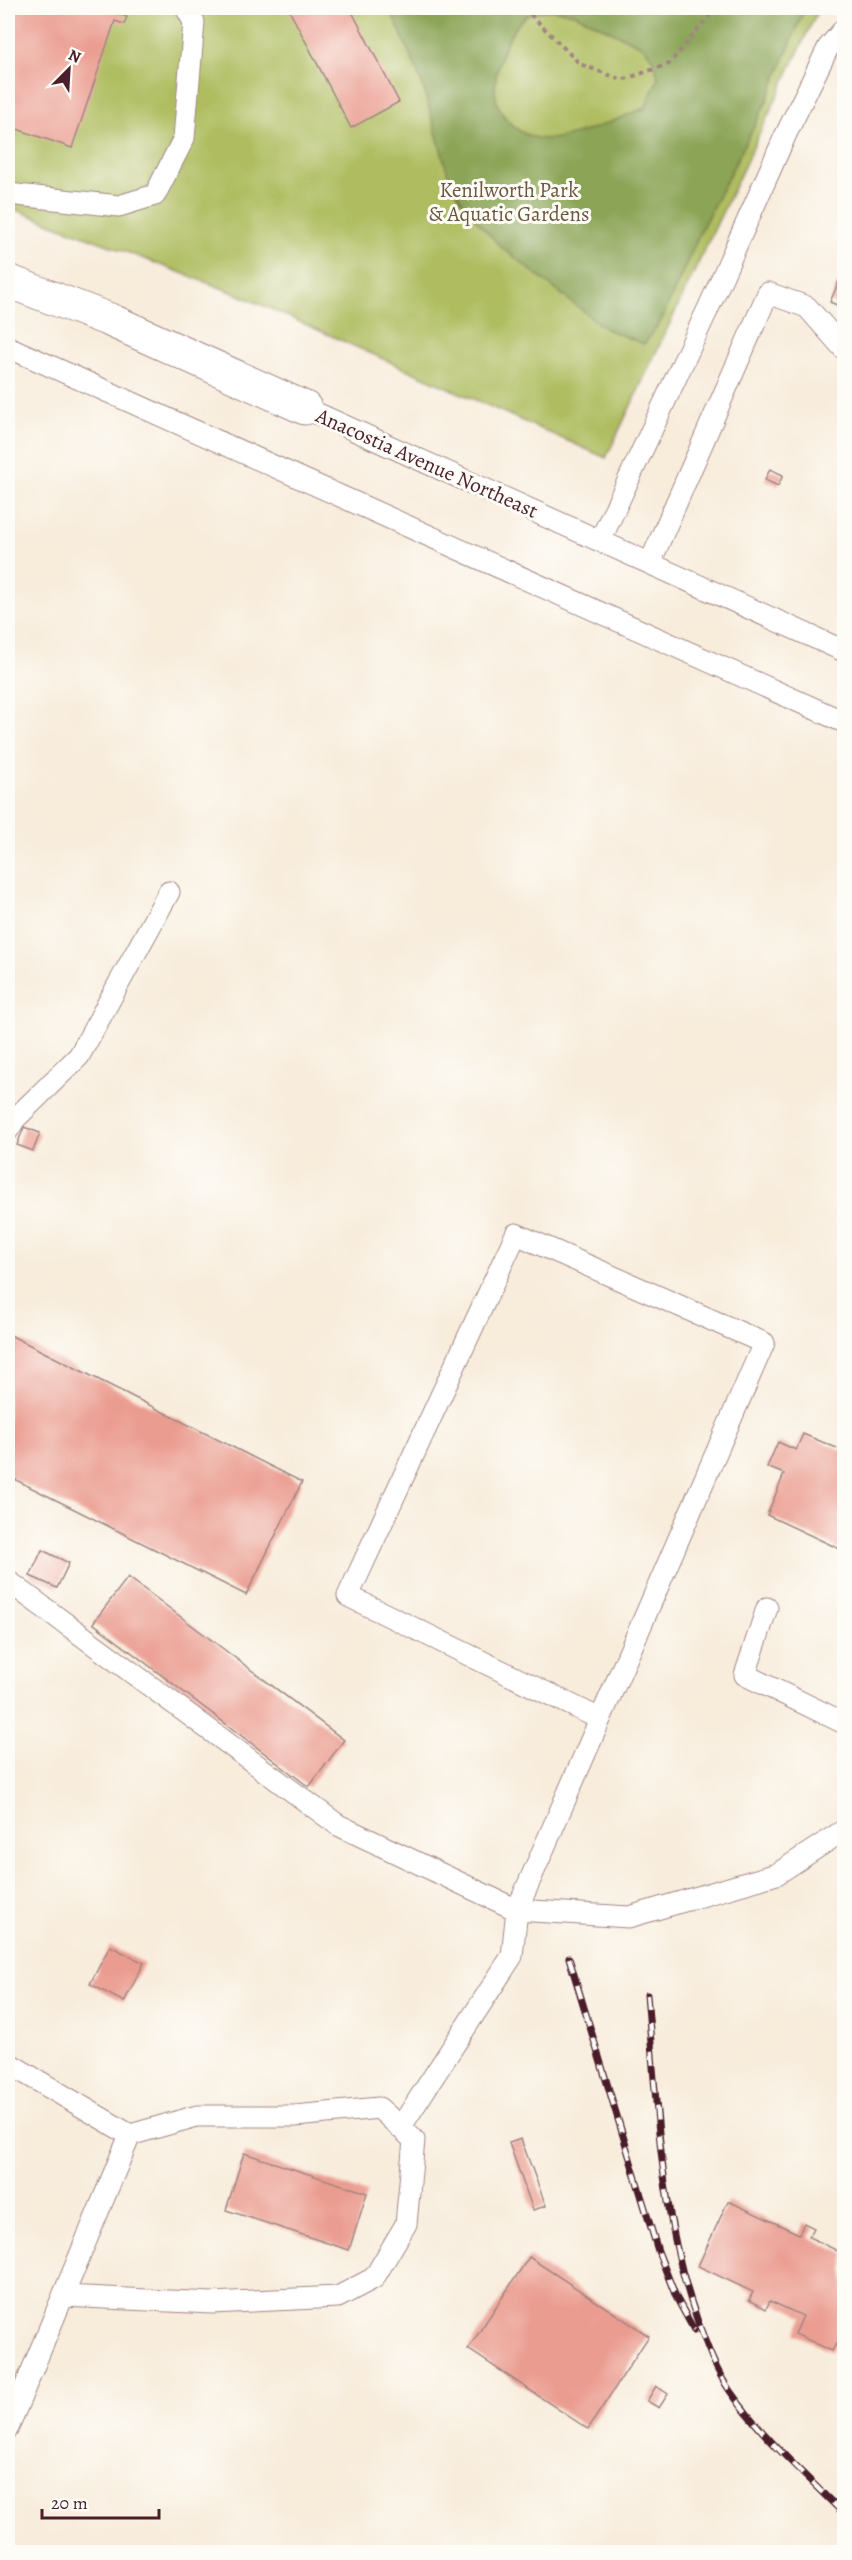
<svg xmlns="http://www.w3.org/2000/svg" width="852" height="2560" viewBox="0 0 852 2560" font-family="Alegreya,serif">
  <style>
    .green { fill: #afbd60; stroke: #7c6e46; stroke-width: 1.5 }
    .forest { fill: #8ba456; stroke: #6a6240; stroke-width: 1.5; fill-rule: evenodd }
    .building { fill: #eb9c90 }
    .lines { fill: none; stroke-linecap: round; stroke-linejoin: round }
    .service-casing { stroke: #a18683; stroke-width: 23 }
    .minor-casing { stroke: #a18683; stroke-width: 35 }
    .path { stroke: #a18683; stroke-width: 4; stroke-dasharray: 4.5 4.5; stroke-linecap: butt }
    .service { stroke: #fff; stroke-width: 21 }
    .minor { stroke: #fff; stroke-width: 33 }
    .rail-casing { stroke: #4a1f2b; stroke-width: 7 }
    .rail { stroke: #fdfcf7; stroke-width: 4.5; stroke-dasharray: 14; stroke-linecap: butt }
    .labels { text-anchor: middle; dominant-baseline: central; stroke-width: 6; stroke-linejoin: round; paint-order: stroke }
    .park-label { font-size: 21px; fill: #6d563e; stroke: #fdfcf7 }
    .street-label { font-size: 21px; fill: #4a1f2b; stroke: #fdfcf7 }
  </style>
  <rect width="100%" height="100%" fill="#fdfcf7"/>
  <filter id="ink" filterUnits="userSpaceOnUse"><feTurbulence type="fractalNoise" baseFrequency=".0167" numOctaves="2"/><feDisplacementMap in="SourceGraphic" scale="12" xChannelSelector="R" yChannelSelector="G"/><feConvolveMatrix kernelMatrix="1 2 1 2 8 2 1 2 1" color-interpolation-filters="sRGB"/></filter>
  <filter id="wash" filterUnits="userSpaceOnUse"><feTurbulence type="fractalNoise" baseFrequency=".008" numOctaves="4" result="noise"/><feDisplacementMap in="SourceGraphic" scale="24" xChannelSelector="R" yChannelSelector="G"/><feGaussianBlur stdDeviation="1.35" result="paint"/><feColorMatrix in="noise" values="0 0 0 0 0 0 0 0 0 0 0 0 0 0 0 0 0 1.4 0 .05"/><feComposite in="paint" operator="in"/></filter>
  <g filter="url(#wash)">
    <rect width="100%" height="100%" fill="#f8ecdb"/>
    <path class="green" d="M 8,8 L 819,8 L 606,458 L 237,294 L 8,207 Z"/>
    <path class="forest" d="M 390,8 L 805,8 L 766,103 L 702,228 L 661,321 L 644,344 L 606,329 L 500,246 L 467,210 L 450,181 L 422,83 ZM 553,10 L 575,14 L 644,47 L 655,62 L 658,79 L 645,108 C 619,118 576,138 549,139 C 527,140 506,125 498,105 C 488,81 506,26 530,14 C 536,11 546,11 553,10 Z"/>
    <g id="blocks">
      <path class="building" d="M 8,8 L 104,8 L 127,17 L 124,24 L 115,21 L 72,148 L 8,126 Z
        M 288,8 L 350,8 L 399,102 L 351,128 Z
        M 844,269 L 844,308 L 830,302 Z
        M 770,469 L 783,475 L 778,486 L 765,480 Z
        M 24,1127 L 40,1133 L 33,1151 L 17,1145 Z
        M 8,1334 L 302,1482 L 246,1595 L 8,1476 Z
        M 803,1434 L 844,1451 L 844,1551 L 767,1515 L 784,1474 L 767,1467 L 778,1442 L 796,1450 Z
        M 42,1550 L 69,1563 L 57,1588 L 30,1576 Z
        M 128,1577 L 344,1740 L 309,1787 L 93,1623 Z
        M 110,1946 L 144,1963 L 124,2002 L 90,1984 Z
        M 521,2139 L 546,2206 L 533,2210 L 509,2143 Z
        M 244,2153 L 367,2193 L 349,2250 L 226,2210 Z
        M 728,2201 L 799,2234 L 804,2223 L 814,2228 L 809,2237 L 844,2254 L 844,2348 L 836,2344 L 832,2351 L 795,2334 L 803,2316 L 770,2301 L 766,2309 L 749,2300 L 753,2292 L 698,2266 Z
        M 529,2257 L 649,2336 L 588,2429 L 468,2349 Z
        M 656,2386 L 668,2394 L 659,2408 L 647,2401 Z"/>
    </g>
  </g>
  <g filter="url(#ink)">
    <use href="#blocks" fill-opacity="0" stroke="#a18683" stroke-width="1.5"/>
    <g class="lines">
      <defs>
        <path id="service" d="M 8,194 L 119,206 L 155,195 L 184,138 L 194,22 L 186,8
          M 8,347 L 844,722
          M 305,408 L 844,651
          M 600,541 L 713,298 L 786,134 L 828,48 L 844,29
          M 650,563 L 768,293 L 807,307 L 844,349
          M 8,1130 L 15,1119 L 79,1056 L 169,892
          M 8,1581 L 338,1825 L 517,1910 L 512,1956 L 400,2128
          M 767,1608 L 745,1675 L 844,1723
          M 600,1719 L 348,1596 L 516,1234 L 764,1343 L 517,1910 L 629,1917 L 777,1874 L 844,1830
          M 8,2063 L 130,2135 L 197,2116 L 295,2116 L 379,2108 L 414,2140 L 406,2224 L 374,2278 L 338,2297 L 212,2303 L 63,2296
          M 8,2428 L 130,2135"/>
        <path id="minor" d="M 8,281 L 110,320 L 305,408"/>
      </defs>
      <use href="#service" class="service-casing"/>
      <use href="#minor" class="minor-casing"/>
      <path class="path" d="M 524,8 L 580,64 L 622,80 L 669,64 L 716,8"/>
      <use href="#service" class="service"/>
      <use href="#minor" class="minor"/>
      <defs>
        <path id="rail" d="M 569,1958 L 658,2251 L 676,2297 L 694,2330
          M 647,1995 C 657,2105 660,2217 698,2322 C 707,2346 715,2369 730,2391 C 762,2437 805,2475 844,2514"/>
      </defs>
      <use href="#rail" class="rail-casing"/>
      <use href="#rail" class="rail"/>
    </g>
  </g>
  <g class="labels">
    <g class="park-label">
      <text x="509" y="190">Kenilworth Park<tspan x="509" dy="24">&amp; Aquatic Gardens</tspan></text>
    </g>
    <g class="street-label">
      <text transform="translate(427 463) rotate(24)">Anacostia Avenue Northeast</text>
    </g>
  </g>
  <rect width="852" height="2560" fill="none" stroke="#fdfcf7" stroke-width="30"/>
  <g transform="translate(69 69) rotate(24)" stroke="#fdfcf7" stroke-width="4.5" paint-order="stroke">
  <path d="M0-4.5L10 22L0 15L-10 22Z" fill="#4a1f2b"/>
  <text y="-9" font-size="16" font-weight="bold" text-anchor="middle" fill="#4a1f2b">N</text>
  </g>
  <path d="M42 2509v9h117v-9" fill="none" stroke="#4a1f2b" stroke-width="3"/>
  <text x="51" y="2509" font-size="18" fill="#4a1f2b" stroke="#fdfcf7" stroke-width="4.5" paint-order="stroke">20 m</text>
</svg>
